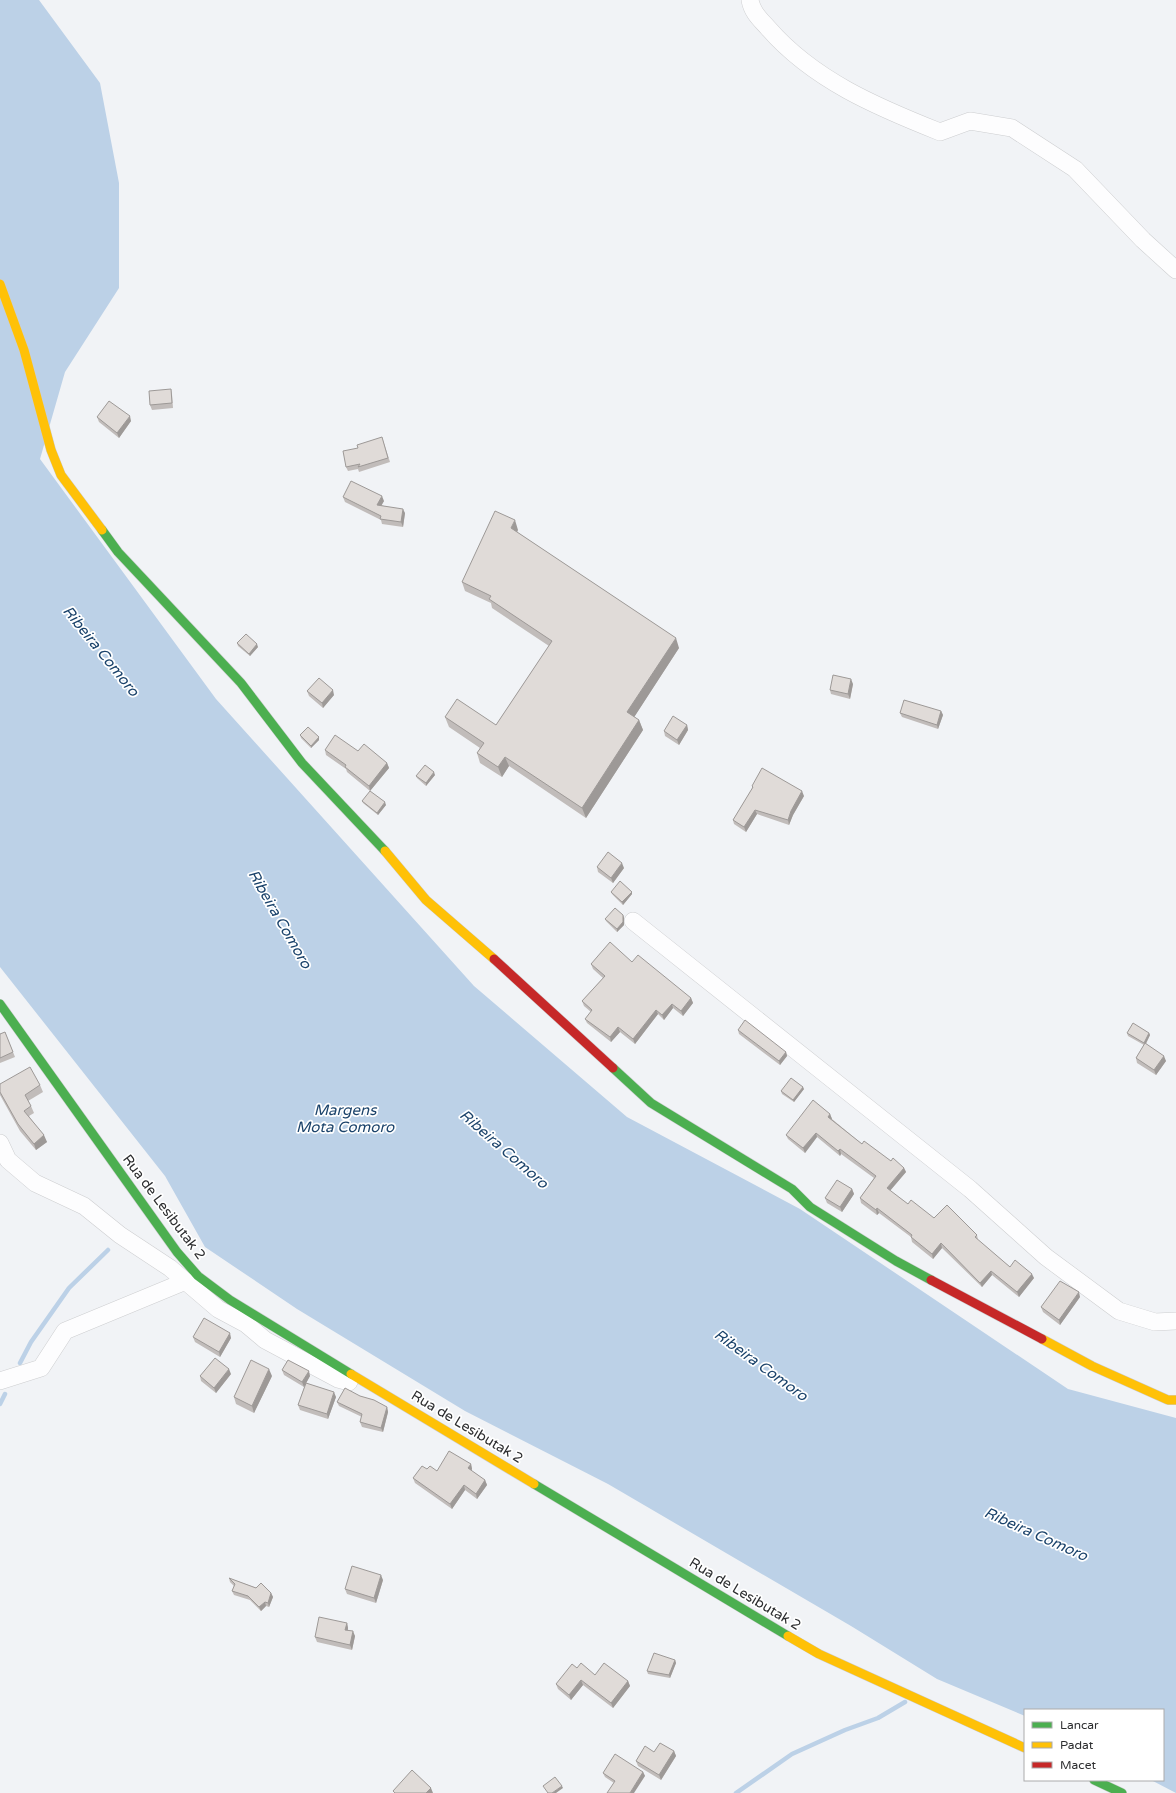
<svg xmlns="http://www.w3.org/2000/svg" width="1176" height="1793" viewBox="0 0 1176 1793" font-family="'Varela Round',sans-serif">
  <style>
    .water { fill: #bcd1e7 }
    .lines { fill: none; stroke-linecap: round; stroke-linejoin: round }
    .stream { stroke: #bcd1e7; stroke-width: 4.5 }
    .street-casing { stroke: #cdced0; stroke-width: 18 }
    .fast-casing { stroke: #cdced0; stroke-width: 10 }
    .slow-casing { stroke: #cdced0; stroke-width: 10 }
    .jam-casing { stroke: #cdced0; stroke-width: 10 }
    .street { stroke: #fdfdfe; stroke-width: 17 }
    .fast { stroke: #4caf50; stroke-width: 9 }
    .slow { stroke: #ffc107; stroke-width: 9 }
    .jam { stroke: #c62828; stroke-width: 9 }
    .wall { fill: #c1bcba }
    .shaded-wall { fill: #9d9997 }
    .building { fill: #e0dbd8; stroke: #9d9997 }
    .labels { text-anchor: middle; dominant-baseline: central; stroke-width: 3.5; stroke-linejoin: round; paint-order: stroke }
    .street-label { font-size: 14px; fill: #2d2e30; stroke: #fff }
    .water-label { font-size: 15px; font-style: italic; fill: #1b436b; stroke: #fff }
  </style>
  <rect width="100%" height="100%" fill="#f1f3f6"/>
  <path class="water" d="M 0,0 L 39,0 L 100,83 L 119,183 L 119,288 L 65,372 L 40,459 L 216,699 L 474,986 L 627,1117 L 800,1209 L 1068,1389 L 1176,1418 L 1176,1793 L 1151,1780 L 1163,1780 L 1163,1710 L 1025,1710 L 1025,1716 L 937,1679 L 851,1626 L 608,1484 L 465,1411 L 297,1309 L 205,1247 L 165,1176 L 0,967 Z"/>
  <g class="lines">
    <path class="stream" d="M 20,1363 L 31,1342 L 69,1288 L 108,1250
      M 0,1404 L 5,1394
      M 736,1793 L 792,1754 L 845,1730 L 878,1718 L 905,1702"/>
    <defs>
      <path id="street" d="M 750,0 C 752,12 760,19 768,28 C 813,80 877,107 940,132 L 970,121 L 1012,128 L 1075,169 L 1143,240 L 1176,270
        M 633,921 L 970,1189 L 1046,1257 L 1119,1311 L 1155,1322 L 1176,1321
        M 0,1143 L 8,1160 L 35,1183 L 84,1206 L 120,1235 L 170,1268 L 218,1309 L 246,1324 L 265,1340 L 338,1379 L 349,1382
        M 0,1381 L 41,1368 L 65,1331 L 186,1281"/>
      <path id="fast" d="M 102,530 L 118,552 L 241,683 L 302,763 L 385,851
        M 0,1004 L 177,1252 L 198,1276 L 230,1300 L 351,1374
        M 613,1068 L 651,1103 L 792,1189 L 810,1207 L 896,1261 L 931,1280
        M 534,1484 L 788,1636
        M 1094,1780 L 1122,1793"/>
      <path id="slow" d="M 0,284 L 24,350 L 51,450 L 61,475 L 102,530
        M 385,851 L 426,900 L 494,959
        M 1042,1339 L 1092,1366 L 1168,1400 L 1176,1400
        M 351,1374 L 534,1484
        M 788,1636 L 819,1654 L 1025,1748"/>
      <path id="jam" d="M 494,959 L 613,1068
        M 931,1280 L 1042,1339"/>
    </defs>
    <use href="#street" class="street-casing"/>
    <use href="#fast" class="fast-casing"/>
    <use href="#slow" class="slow-casing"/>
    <use href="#jam" class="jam-casing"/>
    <use href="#street" class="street"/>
    <use href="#fast" class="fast"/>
    <use href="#slow" class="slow"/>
    <use href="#jam" class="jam"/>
  </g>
  <path class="wall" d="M 171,389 L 172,394 L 173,408 L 152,410 L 150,405 Z
    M 97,417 L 131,421 L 119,438 L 99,422 Z
    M 382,437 L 390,462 L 359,472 L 358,469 L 348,471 L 346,467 L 358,448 Z
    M 343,497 L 384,501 L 381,505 L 405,513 L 403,527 L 382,524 L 381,520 L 345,502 Z
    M 518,530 L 517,532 L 679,648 L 634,717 L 639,720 L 643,730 L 586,818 L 509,766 L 502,777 L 480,763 L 477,753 L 480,748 L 449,727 L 445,717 L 496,725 L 549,646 L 492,608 L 491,603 L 465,591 L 462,582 Z
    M 237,643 L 258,647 L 250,656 L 238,646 Z
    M 853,684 L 850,699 L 831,694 L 830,690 Z
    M 307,691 L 334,695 L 323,708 L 309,696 Z
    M 941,711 L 943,715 L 938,729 L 902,717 L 900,713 Z
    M 687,725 L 688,730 L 679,745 L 665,736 L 664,731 Z
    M 300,735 L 319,740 L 311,748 L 301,738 Z
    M 325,750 L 358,751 L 387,763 L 389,768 L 370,791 L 347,772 L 346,769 L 326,755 Z
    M 435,775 L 426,786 L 417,778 L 416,776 Z
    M 752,786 L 804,796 L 793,815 L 789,825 L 757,814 L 746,832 L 734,824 L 733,820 L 752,789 Z
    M 362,801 L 386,805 L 378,815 L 363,803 Z
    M 597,867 L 624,868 L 613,883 L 598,872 Z
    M 611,892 L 632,892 L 632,894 L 623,905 L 612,894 Z
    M 623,915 L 624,918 L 624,925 L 617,932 L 606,921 L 605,919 Z
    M 632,962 L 691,998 L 693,1003 L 683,1016 L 673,1008 L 664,1020 L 658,1014 L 635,1044 L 620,1032 L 611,1042 L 587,1023 L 585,1019 L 591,1012 L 584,1006 L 582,1001 L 603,978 L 593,969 L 591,964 Z
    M 738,1030 L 786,1052 L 787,1056 L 780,1065 L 739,1034 Z
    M 5,1032 L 15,1057 L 0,1063 L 0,1034 Z
    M 1127,1033 L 1149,1033 L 1150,1035 L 1146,1044 L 1166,1061 L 1156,1075 L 1137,1063 L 1136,1058 L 1144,1045 L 1128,1036 Z
    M 0,1084 L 40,1085 L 43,1092 L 28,1101 L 31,1106 L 34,1113 L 29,1116 L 47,1142 L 36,1150 L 20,1131 L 0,1095 Z
    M 804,1089 L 794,1102 L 782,1094 L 781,1091 Z
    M 830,1114 L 832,1119 L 862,1144 L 891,1161 L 904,1168 L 906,1172 L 890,1191 L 908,1204 L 934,1218 L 977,1235 L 978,1240 L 1010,1267 L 1034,1278 L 1019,1297 L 992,1275 L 982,1287 L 942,1248 L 933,1259 L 912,1242 L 911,1237 L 879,1213 L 877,1215 L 861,1203 L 860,1198 L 874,1178 L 841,1154 L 840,1156 L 817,1137 L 805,1153 L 788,1139 L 786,1135 Z
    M 852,1189 L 854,1194 L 842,1212 L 827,1203 L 825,1198 Z
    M 1080,1297 L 1060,1325 L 1043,1312 L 1041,1307 Z
    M 193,1337 L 231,1338 L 220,1357 L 195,1342 Z
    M 282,1370 L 310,1376 L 306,1383 L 336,1397 L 328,1419 L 300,1410 L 298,1405 L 305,1385 L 304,1387 L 284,1375 Z
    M 231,1374 L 216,1393 L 201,1381 L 200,1376 Z
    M 272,1376 L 254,1413 L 236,1404 L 234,1397 Z
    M 360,1396 L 387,1407 L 388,1412 L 383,1432 L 362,1427 L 360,1422 L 362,1417 L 339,1406 L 337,1402 Z
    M 471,1464 L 472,1469 L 471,1471 L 485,1480 L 487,1485 L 477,1499 L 465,1490 L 452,1509 L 415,1483 L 413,1478 L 427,1469 L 437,1471 Z
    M 229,1578 L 271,1593 L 273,1597 L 269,1607 L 266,1606 L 261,1611 L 250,1600 L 234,1595 L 232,1591 L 234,1586 L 230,1582 Z
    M 383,1580 L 376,1603 L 347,1594 L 345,1589 Z
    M 347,1623 L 348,1628 L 348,1630 L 355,1636 L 352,1650 L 317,1642 L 315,1637 Z
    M 675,1660 L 676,1663 L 670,1678 L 648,1674 L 647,1671 Z
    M 577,1668 L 595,1675 L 628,1681 L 630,1686 L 613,1708 L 583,1685 L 571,1700 L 558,1689 L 556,1684 Z
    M 674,1751 L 676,1756 L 661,1780 L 638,1766 L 636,1761 Z
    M 643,1772 L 645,1776 L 614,1783 L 605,1777 L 603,1773 Z"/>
  <path class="shaded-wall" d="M 130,416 L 131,421 L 119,438 L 117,433 Z
    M 382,496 L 384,501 L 379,510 L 377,505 Z
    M 403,509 L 405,513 L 403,527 L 401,522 Z
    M 515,520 L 518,530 L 514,538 L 511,528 Z
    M 676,638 L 679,648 L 631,722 L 627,712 Z
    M 257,644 L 258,647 L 250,656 L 249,654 Z
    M 851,679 L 853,684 L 850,699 L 848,694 Z
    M 333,690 L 334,695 L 323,708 L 322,703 Z
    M 941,711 L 943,715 L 938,729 L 937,725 Z
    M 639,720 L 643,730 L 586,818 L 582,808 Z
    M 687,725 L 688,730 L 679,745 L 677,740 Z
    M 319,737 L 319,740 L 311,748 L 311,746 Z
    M 505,757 L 509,766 L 502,777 L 498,767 Z
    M 387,763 L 389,768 L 370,791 L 369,786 Z
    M 434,772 L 435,775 L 426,786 L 426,783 Z
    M 802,791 L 804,796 L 793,815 L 789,825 L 788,820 L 791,811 Z
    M 385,802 L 386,805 L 378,815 L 377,813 Z
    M 755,810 L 757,814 L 746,832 L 744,827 Z
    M 622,863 L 624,868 L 613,883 L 611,878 Z
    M 632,892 L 632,894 L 623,905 L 622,902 Z
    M 623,915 L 624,918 L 624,925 L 617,932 L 617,929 Z
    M 691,998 L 693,1003 L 683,1016 L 681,1011 Z
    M 672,1004 L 673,1008 L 664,1020 L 662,1015 Z
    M 656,1010 L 658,1014 L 635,1044 L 633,1039 Z
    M 618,1027 L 620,1032 L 611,1042 L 610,1037 Z
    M 1149,1033 L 1150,1035 L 1145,1045 L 1144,1043 Z
    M 786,1052 L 787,1056 L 780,1065 L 779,1061 Z
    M 1164,1056 L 1166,1061 L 1156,1075 L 1154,1070 Z
    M 803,1087 L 804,1089 L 794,1102 L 793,1100 Z
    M 830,1114 L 832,1119 L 830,1121 L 828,1117 Z
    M 816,1133 L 817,1137 L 805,1153 L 803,1148 Z
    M 44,1135 L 47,1142 L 36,1150 L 34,1144 Z
    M 840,1149 L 841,1154 L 840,1156 L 838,1151 Z
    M 904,1168 L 906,1172 L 888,1193 L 887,1188 Z
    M 852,1189 L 854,1194 L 842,1212 L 840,1207 Z
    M 877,1208 L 879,1213 L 877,1215 L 876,1210 Z
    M 941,1243 L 942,1248 L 933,1259 L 932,1254 Z
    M 991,1271 L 992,1275 L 982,1287 L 980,1283 Z
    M 1032,1274 L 1034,1278 L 1019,1297 L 1017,1292 Z
    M 1079,1292 L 1080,1297 L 1060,1325 L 1059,1320 Z
    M 230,1333 L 231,1338 L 220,1357 L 219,1352 Z
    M 229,1369 L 231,1374 L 216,1393 L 214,1388 Z
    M 269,1369 L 272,1376 L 254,1413 L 252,1406 Z
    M 309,1371 L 310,1376 L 304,1387 L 302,1382 Z
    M 334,1392 L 336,1397 L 328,1419 L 327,1414 Z
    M 387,1407 L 388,1412 L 383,1432 L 381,1428 Z
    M 471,1464 L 472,1469 L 470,1473 L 468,1468 Z
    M 485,1480 L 487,1485 L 477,1499 L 476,1494 Z
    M 464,1485 L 465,1490 L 452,1509 L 450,1504 Z
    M 381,1575 L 383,1580 L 376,1603 L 374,1598 Z
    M 271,1593 L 273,1597 L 269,1607 L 268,1603 Z
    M 265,1602 L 266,1606 L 261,1611 L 259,1607 Z
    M 347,1623 L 348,1628 L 347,1635 L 345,1630 Z
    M 353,1631 L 355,1636 L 352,1650 L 350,1645 Z
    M 675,1660 L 676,1663 L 670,1678 L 669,1675 Z
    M 581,1680 L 583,1685 L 571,1700 L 569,1695 Z
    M 628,1681 L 630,1686 L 613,1708 L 611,1703 Z
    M 674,1751 L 676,1756 L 661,1780 L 659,1775 Z
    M 643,1772 L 645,1776 L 634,1793 L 630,1793 Z
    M 562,1786 L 563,1788 L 556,1793 L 552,1793 Z
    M 431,1788 L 433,1793 L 426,1793 Z"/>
  <path class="building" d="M 171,389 L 172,403 L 150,405 L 149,391 Z
    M 109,401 L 130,416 L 117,433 L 97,417 Z
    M 382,437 L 388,458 L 358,467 L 360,464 L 346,467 L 343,451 L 358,448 L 357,445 Z
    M 351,481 L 382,496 L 377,505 L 403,509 L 401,522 L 380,519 L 381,516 L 343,497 Z
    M 495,511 L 515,520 L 511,528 L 676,638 L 627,712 L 639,720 L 582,808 L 505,757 L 498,767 L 477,753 L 484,743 L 445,717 L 457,699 L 496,725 L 552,641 L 489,599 L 491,596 L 462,582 Z
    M 246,634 L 257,644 L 249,654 L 237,643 Z
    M 833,675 L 851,679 L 848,694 L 830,690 Z
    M 319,678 L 333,690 L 322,703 L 307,691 Z
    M 904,700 L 941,711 L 937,725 L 900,713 Z
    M 673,716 L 687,725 L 677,740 L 664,731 Z
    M 308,727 L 319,737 L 311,746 L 300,735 Z
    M 335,735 L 358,751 L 364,744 L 387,763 L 369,786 L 345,767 L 346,765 L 325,750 Z
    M 425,765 L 434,772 L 426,783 L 416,776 Z
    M 762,768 L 802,791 L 791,811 L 788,820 L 755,810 L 744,827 L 733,820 L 753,787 L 752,786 Z
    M 370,791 L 385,802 L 377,813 L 362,801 Z
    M 608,852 L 622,863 L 611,878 L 597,867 Z
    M 620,881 L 632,892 L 622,902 L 611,892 Z
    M 615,908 L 623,915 L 623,922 L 617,929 L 605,919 Z
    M 610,942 L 632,962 L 638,955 L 691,998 L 681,1011 L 672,1004 L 662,1015 L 656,1010 L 633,1039 L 618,1027 L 610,1037 L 585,1019 L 592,1010 L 582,1001 L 605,976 L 591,964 Z
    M 745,1020 L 786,1052 L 779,1061 L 738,1030 Z
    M 1133,1023 L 1149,1033 L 1144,1043 L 1127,1033 Z
    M 5,1032 L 13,1052 L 0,1058 L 0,1034 Z
    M 1145,1043 L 1164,1056 L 1154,1070 L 1136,1058 Z
    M 30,1067 L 40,1085 L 25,1095 L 31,1106 L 24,1111 L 44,1135 L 34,1144 L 18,1124 L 0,1092 L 0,1084 Z
    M 791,1078 L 803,1087 L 793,1100 L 781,1091 Z
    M 813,1100 L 830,1114 L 828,1117 L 862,1144 L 864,1141 L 891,1161 L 893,1158 L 904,1168 L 887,1188 L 908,1204 L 911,1200 L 934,1218 L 947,1205 L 977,1235 L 975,1237 L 1010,1267 L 1015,1260 L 1032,1274 L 1017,1292 L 991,1271 L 980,1283 L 941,1243 L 932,1254 L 911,1237 L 912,1235 L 877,1208 L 876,1210 L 860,1198 L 876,1176 L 840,1149 L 838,1151 L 816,1133 L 803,1148 L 786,1135 Z
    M 837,1180 L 852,1189 L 840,1207 L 825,1198 Z
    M 1060,1281 L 1079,1292 L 1059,1320 L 1041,1307 Z
    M 204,1318 L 230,1333 L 219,1352 L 193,1337 Z
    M 215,1358 L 229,1369 L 214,1388 L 200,1376 Z
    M 251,1360 L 269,1369 L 252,1406 L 234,1397 Z
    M 288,1360 L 309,1371 L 302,1382 L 282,1370 Z
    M 306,1383 L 334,1392 L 327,1414 L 298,1405 Z
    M 345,1388 L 360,1396 L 374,1400 L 387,1407 L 381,1428 L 360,1422 L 362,1414 L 337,1402 Z
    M 449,1451 L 471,1464 L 468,1468 L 485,1480 L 476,1494 L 464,1485 L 450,1504 L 413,1478 L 422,1466 L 427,1469 L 430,1466 L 437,1471 Z
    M 352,1566 L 381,1575 L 374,1598 L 345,1589 Z
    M 229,1578 L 256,1588 L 261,1583 L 271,1593 L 268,1603 L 265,1602 L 259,1607 L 248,1596 L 232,1591 L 235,1584 Z
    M 319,1617 L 347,1623 L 345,1630 L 353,1631 L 350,1645 L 315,1637 Z
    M 654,1653 L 675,1660 L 669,1675 L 647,1671 Z
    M 581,1663 L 595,1675 L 604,1663 L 628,1681 L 611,1703 L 581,1680 L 569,1695 L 556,1684 L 572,1664 L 577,1668 Z
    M 660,1743 L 674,1751 L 659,1775 L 636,1761 L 645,1746 L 654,1752 Z
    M 615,1754 L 643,1772 L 630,1793 L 607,1793 L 615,1781 L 603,1773 Z
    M 412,1770 L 431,1788 L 426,1793 L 395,1793 L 393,1791 Z
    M 555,1777 L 562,1786 L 552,1793 L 548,1793 L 543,1786 Z"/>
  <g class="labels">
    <g class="street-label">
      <text transform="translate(164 1207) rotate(53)">Rua de Lesibutak 2</text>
      <text transform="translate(467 1427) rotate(31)">Rua de Lesibutak 2</text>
      <text transform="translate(745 1594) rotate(31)">Rua de Lesibutak 2</text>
    </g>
    <g class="water-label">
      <text transform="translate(101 651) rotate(51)">Ribeira Comoro</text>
      <text transform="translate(280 919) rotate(60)">Ribeira Comoro</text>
      <text x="345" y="1110">Margens<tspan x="345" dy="17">Mota Comoro</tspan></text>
      <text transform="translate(504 1149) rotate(41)">Ribeira Comoro</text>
      <text transform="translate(761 1365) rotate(36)">Ribeira Comoro</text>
      <text transform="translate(1036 1534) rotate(24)">Ribeira Comoro</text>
    </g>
  </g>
  <rect x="1024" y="1709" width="140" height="72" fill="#ffffff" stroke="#ababac"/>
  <rect x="1032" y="1722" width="20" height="6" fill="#4caf50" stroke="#ababac"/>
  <text x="1060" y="1729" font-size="12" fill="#2d2e30">Lancar</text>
  <rect x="1032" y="1742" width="20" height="6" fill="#ffc107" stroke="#ababac"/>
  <text x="1060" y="1749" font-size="12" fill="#2d2e30">Padat</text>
  <rect x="1032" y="1762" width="20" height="6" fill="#c62828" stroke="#ababac"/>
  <text x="1060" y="1769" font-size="12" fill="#2d2e30">Macet</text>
</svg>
